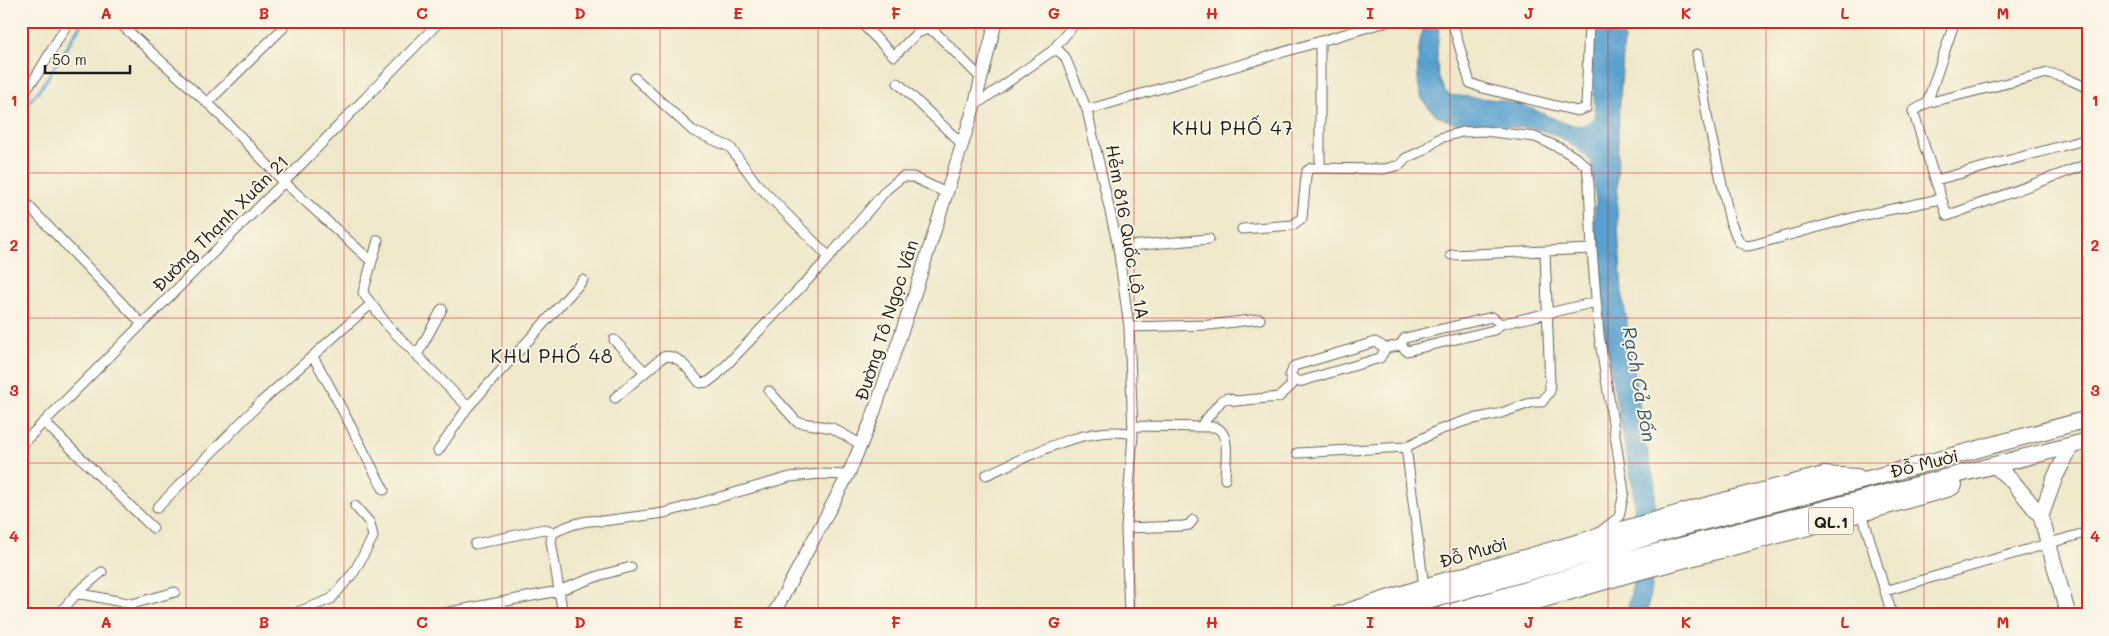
<svg xmlns="http://www.w3.org/2000/svg" width="2109" height="636" viewBox="0 0 2109 636" font-family="Mali,sans-serif">
  <style>
    .water { fill: #58a1cf; stroke: #3a5e76 }
    .lines { fill: none; stroke-linecap: round; stroke-linejoin: round }
    .stream { stroke: #58a1cf; stroke-width: 3 }
    .street-casing { stroke: #666359; stroke-width: 11 }
    .secondary-casing { stroke: #666359; stroke-width: 14 }
    .primary-casing { stroke: #666359; stroke-width: 17 }
    .highway-casing { stroke: #666359; stroke-width: 18 }
    .street { stroke: #fff; stroke-width: 9 }
    .secondary { stroke: #fff; stroke-width: 12 }
    .primary { stroke: #fff; stroke-width: 15 }
    .highway { stroke: #fff; stroke-width: 16 }
    .grid { fill: none; stroke: #d62828; stroke-width: 1; stroke-opacity: 0.55 }
    .labels { text-anchor: middle; dominant-baseline: central; stroke-width: 4; stroke-linejoin: round; paint-order: stroke }
    .shield { fill: #fcf5e5; stroke: #5f5d58; stroke-width: 1 }
    .shield-label { font-size: 16px; font-weight: bold; fill: #1c1c1c }
    .street-label { font-size: 18px; fill: #1c1c1c; stroke: #fcf5e5 }
    .neighbourhood-label { font-size: 19px; letter-spacing: 1px; fill: #1c1c1c; stroke: #fcf5e5 }
    .water-label { font-size: 19px; font-style: italic; fill: #37586d; stroke: #fcf5e5 }
    .neatline { fill: none; stroke: #d62828; stroke-width: 2 }
    .grid-label { font-size: 16px; text-anchor: middle; font-weight: bold; fill: #d62828 }
  </style>
  <rect width="100%" height="100%" fill="#fcf5e5"/>
  <filter id="ink" filterUnits="userSpaceOnUse"><feTurbulence type="fractalNoise" baseFrequency=".02" numOctaves="2"/><feDisplacementMap in="SourceGraphic" scale="10" xChannelSelector="R" yChannelSelector="G"/><feConvolveMatrix kernelMatrix="1 2 1 2 8 2 1 2 1" color-interpolation-filters="sRGB"/></filter>
  <filter id="wash" filterUnits="userSpaceOnUse"><feTurbulence type="fractalNoise" baseFrequency=".0096" numOctaves="4" result="noise"/><feDisplacementMap in="SourceGraphic" scale="20" xChannelSelector="R" yChannelSelector="G"/><feGaussianBlur stdDeviation="1.12" result="paint"/><feColorMatrix in="noise" values="0 0 0 0 0 0 0 0 0 0 0 0 0 0 0 0 0 1.4 0 .05"/><feComposite in="paint" operator="in"/></filter>
  <g filter="url(#wash)">
    <rect width="100%" height="100%" fill="#efe8cb"/>
    <path class="water" d="M 1423,21 L 1440,21 C 1438,44 1431,78 1449,95 L 1500,100 L 1528,107 L 1564,123 L 1579,126 L 1587,124 L 1594,119 L 1596,114 L 1593,89 L 1590,21 L 1625,21 L 1618,134 L 1617,209 L 1622,291 L 1644,436 L 1655,485 L 1655,561 L 1648,608 L 1649,615 L 1626,615 L 1635,575 L 1634,492 L 1612,378 L 1598,293 L 1593,231 L 1596,201 L 1591,161 C 1576,147 1561,135 1540,130 C 1506,122 1444,138 1423,100 C 1413,81 1420,42 1423,21 Z"/>
    <g class="lines">
      <path class="stream" d="M 21,111 L 41,88 L 83,21"/>
    </g>
  </g>
  <g filter="url(#ink)">
    <g class="lines">
      <defs>
        <path id="street" d="M 117,21 L 214,109 L 284,182 L 371,261
          M 679,21 L 681,24
          M 1452,21 L 1470,83 L 1483,88 L 1577,111 L 1586,108 L 1589,21
          M 866,28 L 894,56 L 917,33 L 928,29 L 935,32 L 981,78
          M 1052,51 L 1059,51 L 1065,57 L 1087,110 L 1118,247 L 1129,327 L 1133,434 L 1126,528 L 1129,615
          M 1697,54 L 1708,121 L 1730,221 L 1739,242 L 1746,246 L 1753,245 L 1855,217 L 1940,199
          M 635,78 L 693,131 L 730,147 L 756,183 L 829,257
          M 898,83 L 961,143
          M 2088,88 L 2061,76 L 2048,73 L 1927,103 L 1913,111 L 1947,216 L 2088,164
          M 21,95 L 35,78 L 69,21
          M 207,103 L 283,28
          M 1927,103 L 1955,21
          M 974,106 L 1052,51 L 1077,21
          M 1087,110 L 1389,21
          M 1320,168 L 1320,41
          M 1936,180 L 2088,139
          M 21,198 L 142,324
          M 1242,229 L 1293,225 L 1302,218 L 1306,176 L 1307,171 L 1311,168 L 1384,169 L 1400,165 L 1406,158 L 1422,151 L 1440,138 L 1462,132 L 1484,131 L 1535,137 L 1560,148 L 1578,159 L 1587,167 L 1589,184 L 1592,249 L 1545,251 L 1550,386 L 1550,391 L 1542,402 L 1533,402 L 1498,414 L 1468,420 L 1439,430 L 1406,447 L 1297,453
          M 378,240 L 363,293 L 389,327 L 468,407 L 438,451
          M 1118,247 L 1209,239
          M 1592,249 L 1599,335 L 1624,492 L 1619,517 L 1601,531
          M 1451,255 L 1545,251
          M 1501,324 L 1492,317 L 1405,338 L 1400,345 L 1407,351 L 1494,330 L 1501,324 L 1596,302
          M 1129,327 L 1209,325 L 1260,319
          M 614,340 L 645,372
          M 1386,348 L 1380,358 L 1299,382 L 1290,376 L 1294,366 L 1375,342 L 1386,348 L 1400,345
          M 417,355 L 442,309
          M 313,357 C 339,400 360,446 384,490
          M 769,391 L 797,422 L 832,428 L 862,445
          M 615,398 L 663,357 C 678,352 691,373 700,383 L 708,382 L 716,376 L 823,264 L 887,189 L 902,177 L 913,177 L 946,193
          M 468,407 L 583,280
          M 44,422 L 153,528
          M 1133,426 L 1215,427 C 1232,433 1225,464 1225,479
          M 1200,427 L 1222,400 L 1227,398 L 1236,401 L 1279,397 L 1292,385 L 1290,376
          M 21,445 L 284,182 L 440,21
          M 1406,447 L 1424,587
          M 986,475 C 1027,457 1088,423 1133,434
          M 157,508 L 262,401 L 371,304
          M 1862,513 L 1892,615
          M 1126,528 L 1183,526 L 1189,525 L 1193,520
          M 475,544 L 544,529 L 553,533
          M 1885,591 L 2088,532
          M 77,593 L 132,604 L 175,592
          M 439,614 L 558,591 L 601,575 L 631,567
          M 58,615 L 77,593 L 102,572
          M 290,615 L 331,599 L 354,572 L 373,537 L 370,523 L 355,506
          M 563,615 L 551,541 L 553,533 C 567,526 587,519 603,521 L 664,513 L 790,477 L 820,474 L 848,475"/>
        <path id="secondary" d="M 773,615 L 848,475 L 871,421 L 914,296 L 974,107 L 996,21"/>
        <path id="primary" d="M 1994,465 L 2013,482 L 2041,516 L 2068,615
          M 2041,516 L 2055,477 L 2071,446"/>
        <path id="highway" d="M 1337,615 L 1424,587 L 1701,507 L 1824,475 L 1857,477
          M 1380,615 L 1679,528 L 1872,478 L 2088,419
          M 1442,615 L 1626,560 L 2088,441
          M 1490,615 L 1629,574 L 1862,513 L 1950,488 L 1954,485"/>
      </defs>
      <use href="#street" class="street-casing"/>
      <use href="#secondary" class="secondary-casing"/>
      <use href="#primary" class="primary-casing"/>
      <use href="#highway" class="highway-casing"/>
      <use href="#street" class="street"/>
      <use href="#secondary" class="secondary"/>
      <use href="#primary" class="primary"/>
      <use href="#highway" class="highway"/>
    </g>
  </g>
  <path class="grid" d="M 186,21 L 186,615M 344,21 L 344,615M 502,21 L 502,615M 660,21 L 660,615M 818,21 L 818,615M 976,21 L 976,615M 1134,21 L 1134,615M 1292,21 L 1292,615M 1450,21 L 1450,615M 1608,21 L 1608,615M 1766,21 L 1766,615M 1924,21 L 1924,615M 21,173 L 2088,173M 21,318 L 2088,318M 21,463 L 2088,463"/>
  <g class="labels">
    <rect class="shield" x="1808.5" y="507.5" width="45" height="27" rx="4"/>
    <g class="shield-label">
      <text x="1831" y="521">QL.1</text>
    </g>
    <g class="street-label">
      <text transform="translate(220 223) rotate(-45)">Đường Thạnh Xuân 21</text>
      <text transform="translate(1128 232) rotate(80)">Hẻm 816 Quốc Lộ 1A</text>
      <text transform="translate(886 320) rotate(-72)">Đường Tô Ngọc Vân</text>
      <text transform="translate(1924 463) rotate(-14)">Đỗ Mười</text>
      <text transform="translate(1473 552) rotate(-16)">Đỗ Mười</text>
    </g>
    <g class="neighbourhood-label">
      <text x="1233" y="127">KHU PHỐ 47</text>
      <text x="552" y="355">KHU PHỐ 48</text>
    </g>
    <g class="water-label">
      <text transform="translate(1640 384) rotate(80)">Rạch Cả Bốn</text>
    </g>
  </g>
  <rect width="2109" height="636" fill="none" stroke="#fcf5e5" stroke-width="55"/>
  <path d="M45 65v8h85v-8" fill="none" stroke="#1c1c1c" stroke-width="2.5"/>
  <text x="52" y="65" font-size="15" fill="#1c1c1c" stroke="#fcf5e5" stroke-width="4" paint-order="stroke">50 m</text>
  <rect x="28" y="28" width="2054" height="580" class="neatline"/>
  <g class="grid-label">
    <text x="106" y="19">A</text>
    <text x="264" y="19">B</text>
    <text x="422" y="19">C</text>
    <text x="580" y="19">D</text>
    <text x="738" y="19">E</text>
    <text x="896" y="19">F</text>
    <text x="1054" y="19">G</text>
    <text x="1212" y="19">H</text>
    <text x="1370" y="19">I</text>
    <text x="1529" y="19">J</text>
    <text x="1686" y="19">K</text>
    <text x="1845" y="19">L</text>
    <text x="2003" y="19">M</text>
    <text x="14" y="106">1</text>
    <text x="2095" y="106">1</text>
    <text x="14" y="251">2</text>
    <text x="2095" y="251">2</text>
    <text x="14" y="396">3</text>
    <text x="2095" y="396">3</text>
    <text x="14" y="542">4</text>
    <text x="2095" y="542">4</text>
    <text x="106" y="628">A</text>
    <text x="264" y="628">B</text>
    <text x="422" y="628">C</text>
    <text x="580" y="628">D</text>
    <text x="738" y="628">E</text>
    <text x="896" y="628">F</text>
    <text x="1054" y="628">G</text>
    <text x="1212" y="628">H</text>
    <text x="1370" y="628">I</text>
    <text x="1529" y="628">J</text>
    <text x="1686" y="628">K</text>
    <text x="1845" y="628">L</text>
    <text x="2003" y="628">M</text>
  </g>
</svg>
